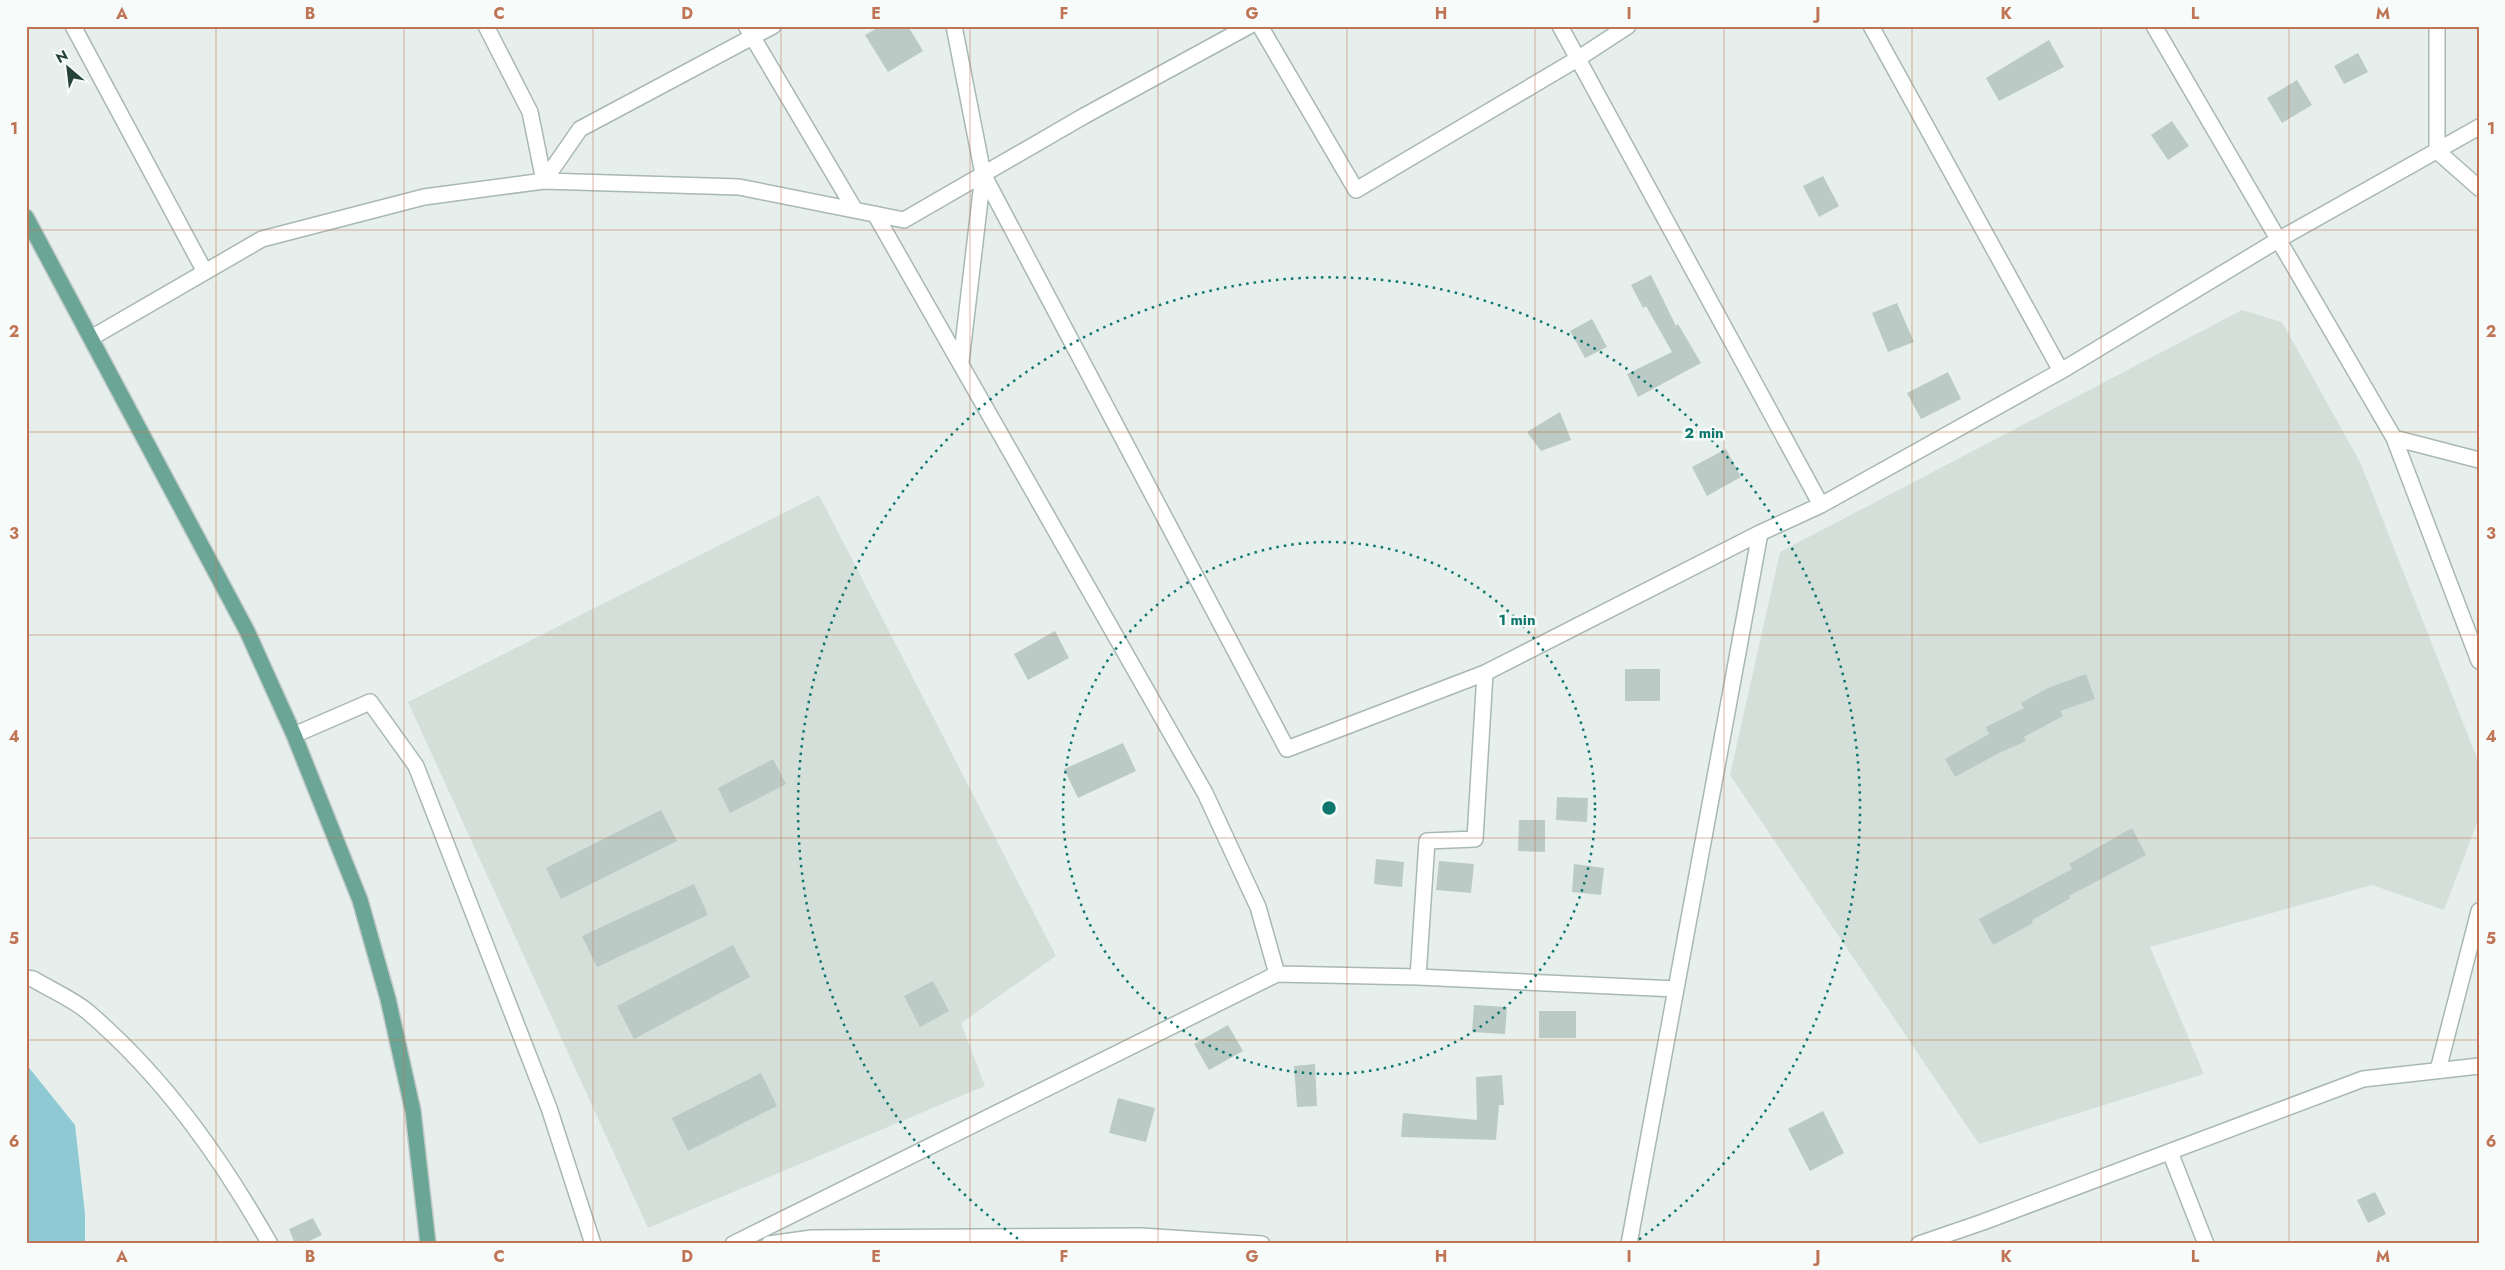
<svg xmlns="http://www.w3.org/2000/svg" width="2505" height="1270" viewBox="0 0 2505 1270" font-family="Jost,sans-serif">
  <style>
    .built { fill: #d4dfda }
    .water { fill: #8ec9d4 }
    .building { fill: #bbcac4 }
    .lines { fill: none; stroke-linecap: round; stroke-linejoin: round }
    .minor-casing { stroke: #a8b8b2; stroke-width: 18 }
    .major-casing { stroke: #c2cac8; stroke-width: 18 }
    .minor { stroke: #fff; stroke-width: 15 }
    .major { stroke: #6aa596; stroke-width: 15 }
    .grid { fill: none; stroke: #c07456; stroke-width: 1; stroke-opacity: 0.55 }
    .ring { fill: none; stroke: #0f766e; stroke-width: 2.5; stroke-dasharray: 2.5 5 }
    .centre { fill: #0f766e; stroke: #f7fbf9; stroke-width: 2.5 }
    .ring-label { font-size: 15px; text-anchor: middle; font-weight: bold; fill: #0f766e; stroke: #f7fbf9; stroke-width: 5; stroke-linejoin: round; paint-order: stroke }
    .neatline { fill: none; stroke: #c07456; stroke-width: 2 }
    .grid-label { font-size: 16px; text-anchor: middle; font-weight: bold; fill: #c07456 }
  </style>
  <rect width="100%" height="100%" fill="#e6efeb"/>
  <path class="built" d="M 2242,310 L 2282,322 L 2360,462 L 2479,763 L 2479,818 L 2444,910 L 2372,885 L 2150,947 L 2204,1074 L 1979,1144 L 1730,775 L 1780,552 Z
    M 819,495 L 1056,956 L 961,1023 L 985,1086 L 648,1228 L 408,702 Z"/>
  <path class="water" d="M 26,1064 L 75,1125 L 85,1214 L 85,1244 L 26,1244 Z"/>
  <path class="building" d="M 881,26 L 908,26 L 923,51 L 888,72 L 865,35 Z
    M 2049,40 L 2064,67 L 1999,101 L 1986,78 Z
    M 2358,53 L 2368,72 L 2344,84 L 2334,66 Z
    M 2297,80 L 2312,105 L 2282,123 L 2267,98 Z
    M 2172,121 L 2189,146 L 2168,160 L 2151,135 Z
    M 1823,176 L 1839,206 L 1819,217 L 1803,186 Z
    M 1651,275 L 1676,326 L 1678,324 L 1701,363 L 1638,397 L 1627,374 L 1672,352 L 1646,306 L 1643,308 L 1631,285 Z
    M 1897,303 L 1914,342 L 1888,352 L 1872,313 Z
    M 1592,319 L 1607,347 L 1585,358 L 1570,331 Z
    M 1948,372 L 1961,399 L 1921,419 L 1907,393 Z
    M 1560,412 L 1571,440 L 1541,451 L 1527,432 Z
    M 1726,449 L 1741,477 L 1707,496 L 1692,467 Z
    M 1055,631 L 1069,658 L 1028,680 L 1014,654 Z
    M 1625,669 L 1660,669 L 1660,701 L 1625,701 Z
    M 2086,674 L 2095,699 L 2060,711 L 2063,716 L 2024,737 L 2026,741 L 1999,753 L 1955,777 L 1945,759 L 1989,734 L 1986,727 L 2024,708 L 2021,703 L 2048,688 Z
    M 1123,743 L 1136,771 L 1078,798 L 1064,769 Z
    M 773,759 L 786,784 L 730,813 L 718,788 Z
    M 1557,797 L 1588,798 L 1587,822 L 1556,820 Z
    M 661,810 L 677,841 L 561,899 L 546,868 Z
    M 1519,820 L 1545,820 L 1545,852 L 1518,851 Z
    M 2132,828 L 2146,855 L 2069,896 L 2071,898 L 2032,920 L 2033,923 L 1993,945 L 1979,919 L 2072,869 L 2069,864 Z
    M 1376,859 L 1404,862 L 1402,887 L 1374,884 Z
    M 1439,861 L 1474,864 L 1471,893 L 1436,890 Z
    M 1574,864 L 1604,868 L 1601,895 L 1572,892 Z
    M 694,884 L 708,915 L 597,967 L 582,936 Z
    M 733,945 L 750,977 L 634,1039 L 617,1006 Z
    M 933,981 L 949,1011 L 920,1027 L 904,996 Z
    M 1474,1005 L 1507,1007 L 1505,1034 L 1472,1032 Z
    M 1539,1011 L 1576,1011 L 1576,1038 L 1539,1038 Z
    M 1228,1025 L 1243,1051 L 1209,1070 L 1194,1044 Z
    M 1315,1064 L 1317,1106 L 1297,1107 L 1294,1066 Z
    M 761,1073 L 777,1106 L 688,1151 L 672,1118 Z
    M 1502,1075 L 1504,1105 L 1499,1105 L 1496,1140 L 1401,1137 L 1403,1113 L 1477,1120 L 1476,1077 Z
    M 1118,1098 L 1155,1108 L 1146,1142 L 1109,1133 Z
    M 1823,1111 L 1844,1153 L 1810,1171 L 1788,1129 Z
    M 2375,1192 L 2386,1214 L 2368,1223 L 2357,1200 Z
    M 313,1218 L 322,1235 L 303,1244 L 295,1244 L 289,1229 Z"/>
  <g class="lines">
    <defs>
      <path id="minor" d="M 73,26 L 205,272
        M 486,26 L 530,112 L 544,181
        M 746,26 L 855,210
        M 954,26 L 983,174 L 961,362
        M 1260,26 L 1356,190 L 1579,58 L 1628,26
        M 1560,26 L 1821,505
        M 1871,26 L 2061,371
        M 2154,26 L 2394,438 L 2479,661
        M 2437,26 L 2437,151 L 2479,188
        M 983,174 L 1287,749 L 1485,673
        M 544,181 L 580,129 L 773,26
        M 875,214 L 1205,793 L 1258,907 L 1277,974
        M 91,338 L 262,239 L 424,197 L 544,181 L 739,187 L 904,220 L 1084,116 L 1249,26
        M 2394,438 L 2479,460
        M 294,735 L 370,702 L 416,766 L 549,1108 L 593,1244
        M 1418,977 L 1427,841 L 1475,839 L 1485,673 L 1760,533 L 1821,505 L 2061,371 L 2278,240 L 2479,127
        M 26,978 L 33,979 C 51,990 73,999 88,1012 C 164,1077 221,1158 270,1244
        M 2438,1070 L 2479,911
        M 2170,1152 L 2206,1244
        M 733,1244 L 1277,974 L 1418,977 L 1676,989
        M 769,1244 L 812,1238 L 1141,1236 L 1262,1244
        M 1629,1244 L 1760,533
        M 1919,1244 L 1983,1222 L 2363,1079 L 2479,1066"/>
      <path id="major" d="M 26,217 L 247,631 L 294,735 L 360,900 L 388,999 L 413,1111 L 428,1244"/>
    </defs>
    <use href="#minor" class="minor-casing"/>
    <use href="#major" class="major-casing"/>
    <use href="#minor" class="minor"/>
    <use href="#major" class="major"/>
  </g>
  <path class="grid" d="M 216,26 L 216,1244M 404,26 L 404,1244M 593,26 L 593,1244M 781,26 L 781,1244M 970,26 L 970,1244M 1158,26 L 1158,1244M 1347,26 L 1347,1244M 1535,26 L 1535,1244M 1724,26 L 1724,1244M 1912,26 L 1912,1244M 2101,26 L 2101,1244M 2289,26 L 2289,1244M 26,230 L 2479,230M 26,432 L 2479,432M 26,635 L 2479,635M 26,838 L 2479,838M 26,1040 L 2479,1040"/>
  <g class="ring">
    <circle cx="1329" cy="808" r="266"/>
    <path d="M1024 1243A531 531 0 1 1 1634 1243"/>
  </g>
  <circle cx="1329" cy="808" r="8" class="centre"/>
  <g class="ring-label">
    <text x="1704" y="438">2 min</text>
    <text x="1517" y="625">1 min</text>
  </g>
  <rect width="2505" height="1270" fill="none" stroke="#f7fbf9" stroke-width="55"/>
  <g transform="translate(68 68) rotate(332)" stroke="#f7fbf9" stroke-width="4" paint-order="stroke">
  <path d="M0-4L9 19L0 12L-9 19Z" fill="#24423a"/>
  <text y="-8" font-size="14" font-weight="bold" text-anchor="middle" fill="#24423a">N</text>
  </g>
  <rect x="28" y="28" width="2450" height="1214" class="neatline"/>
  <g class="grid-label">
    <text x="122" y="19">A</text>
    <text x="310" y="19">B</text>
    <text x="499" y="19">C</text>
    <text x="687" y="19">D</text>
    <text x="876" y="19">E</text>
    <text x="1064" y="19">F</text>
    <text x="1252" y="19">G</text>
    <text x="1441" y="19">H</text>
    <text x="1629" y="19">I</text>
    <text x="1818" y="19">J</text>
    <text x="2006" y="19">K</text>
    <text x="2195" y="19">L</text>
    <text x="2383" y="19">M</text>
    <text x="14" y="134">1</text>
    <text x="2491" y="134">1</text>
    <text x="14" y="337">2</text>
    <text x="2491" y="337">2</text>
    <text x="14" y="539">3</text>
    <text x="2491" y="539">3</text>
    <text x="14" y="742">4</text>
    <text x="2491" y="742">4</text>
    <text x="14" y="944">5</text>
    <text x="2491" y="944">5</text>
    <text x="14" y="1147">6</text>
    <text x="2491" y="1147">6</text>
    <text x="122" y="1262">A</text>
    <text x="310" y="1262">B</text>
    <text x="499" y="1262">C</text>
    <text x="687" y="1262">D</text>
    <text x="876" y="1262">E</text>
    <text x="1064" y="1262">F</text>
    <text x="1252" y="1262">G</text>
    <text x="1441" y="1262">H</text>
    <text x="1629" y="1262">I</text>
    <text x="1818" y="1262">J</text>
    <text x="2006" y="1262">K</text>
    <text x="2195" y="1262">L</text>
    <text x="2383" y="1262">M</text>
  </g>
</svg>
